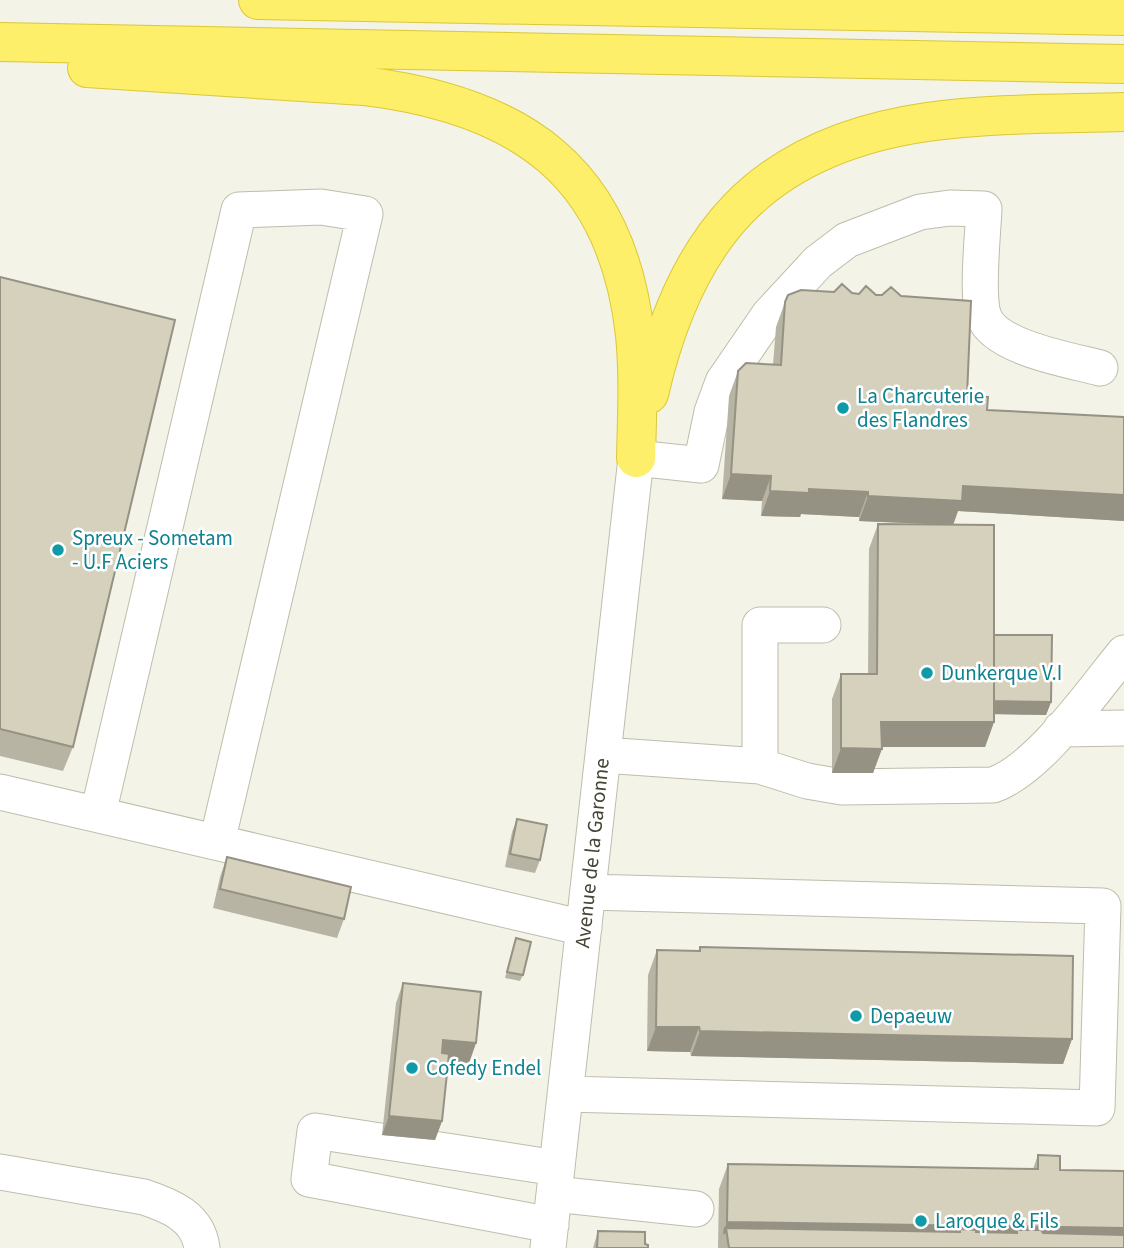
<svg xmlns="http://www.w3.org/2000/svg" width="1124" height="1248" viewBox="0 0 1124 1248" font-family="'Source Sans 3',sans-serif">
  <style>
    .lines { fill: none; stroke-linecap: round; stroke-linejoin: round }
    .minor-casing { stroke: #bfbdaa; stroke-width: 37 }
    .highway-casing { stroke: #dcc738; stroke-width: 40 }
    .minor { stroke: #fff; stroke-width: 35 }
    .highway { stroke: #fdef69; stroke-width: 38 }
    .wall { fill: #b7b4a3 }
    .shaded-wall { fill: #959284 }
    .building { fill: #d5d1bd; stroke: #959284; stroke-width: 2 }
    .culture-dot { fill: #0f9aa8; stroke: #fff; stroke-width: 2.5 }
    .labels { text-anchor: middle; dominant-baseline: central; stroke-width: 5; stroke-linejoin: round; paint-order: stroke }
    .culture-label { font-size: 21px; fill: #0d838f; stroke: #fff; text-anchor: start }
    .street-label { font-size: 21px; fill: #464436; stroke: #fff }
  </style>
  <rect width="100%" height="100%" fill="#f3f3e7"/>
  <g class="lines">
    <defs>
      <path id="minor" d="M 1061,729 L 1124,728
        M 603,755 L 760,766 L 807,781 L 842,787 L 993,785 C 1039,769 1092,692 1124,653
        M 760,766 L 760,625 L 823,625
        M 0,792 L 584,928
        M 98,814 L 239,210 L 321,207 L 365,214 L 217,842
        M 566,1094 L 1097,1108 L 1103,906 L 588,892
        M 0,1172 L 144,1197 C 171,1206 198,1217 202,1248
        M 554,1194 L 696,1209
        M 551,1225 L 309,1179 L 315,1131 L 557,1168
        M 548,1248 L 636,458 L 701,465 L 712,412 L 723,382 L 769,315 L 818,262 L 847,240 L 920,212 L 950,208 L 984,209 C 983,233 976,297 984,317 C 996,348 1070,360 1100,368"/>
      <path id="highway" d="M 258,0 L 1124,16
        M 0,42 L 1124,64
        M 87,68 L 364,86 C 520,105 617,171 635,335 C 639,376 637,417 636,458
        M 649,394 C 685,236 761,146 927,122 C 992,113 1059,114 1124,112"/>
    </defs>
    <use href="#minor" class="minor-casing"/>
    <use href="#highway" class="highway-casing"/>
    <use href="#minor" class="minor"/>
    <use href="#highway" class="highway"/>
  </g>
  <path class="wall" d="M 0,277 L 73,747 L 63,771 L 0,756 Z
    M 852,293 L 967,396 L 987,410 L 1124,417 L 1124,521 L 958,511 L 953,525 L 994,635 L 1051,702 L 1046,715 L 994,714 L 994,722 L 985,747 L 882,747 L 873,773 L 832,773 L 832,699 L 841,674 L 868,674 L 869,549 L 878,524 L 931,524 L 859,521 L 859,517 L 801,514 L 800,517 L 761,516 L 762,501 L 722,499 L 729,396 L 738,371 L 773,365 L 776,327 L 785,302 Z
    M 517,819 L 540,860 L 535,873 L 505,867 L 512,832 Z
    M 227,857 L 344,919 L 337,938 L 213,908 L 220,877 Z
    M 516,938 L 523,975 L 520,981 L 505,978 Z
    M 700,947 L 1072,1039 L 1063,1064 L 691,1056 L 690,1052 L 647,1051 L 648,975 L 657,950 L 699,951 Z
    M 403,983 L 476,1043 L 469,1063 L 448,1061 L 442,1121 L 435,1140 L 382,1135 L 396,1003 Z
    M 1038,1155 L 1060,1170 L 1124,1248 L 718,1248 L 719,1189 L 728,1164 L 1033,1169 Z
    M 598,1231 L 645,1244 L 648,1248 L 593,1248 Z"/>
  <path class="shaded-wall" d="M 731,474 L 771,476 L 762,501 L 722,499 Z
    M 963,486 L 1124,495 L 1124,521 L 958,511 L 953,525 L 859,521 L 868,496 Z
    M 809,489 L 868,492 L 859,517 L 801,514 L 800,517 L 761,516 L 770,491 Z
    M 990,701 L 1051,702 L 1046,715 L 985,714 Z
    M 881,722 L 994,722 L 985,747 L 872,747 Z
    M 841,748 L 882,749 L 873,773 L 832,773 Z
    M 656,1027 L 699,1027 L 690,1052 L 647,1051 Z
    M 700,1031 L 1072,1039 L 1063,1064 L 691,1056 Z
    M 443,1040 L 476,1043 L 469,1063 L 438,1060 Z
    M 389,1116 L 442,1121 L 435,1140 L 382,1135 Z
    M 727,1222 L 1124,1228 L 1124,1248 L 725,1228 L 718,1247 Z"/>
  <path class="building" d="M 0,277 L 175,320 L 73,747 L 0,729 Z
    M 842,284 L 852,293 L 859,294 L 866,286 L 876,295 L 882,295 L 891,287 L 901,296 L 971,301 L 967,396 L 988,397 L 987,410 L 1124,417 L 1124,495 L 963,486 L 962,501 L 868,496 L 868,492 L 809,489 L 809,493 L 770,491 L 771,476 L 731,474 L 738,371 L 746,363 L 781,365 L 785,302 L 788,295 L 801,290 L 834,292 Z
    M 878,524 L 994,525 L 994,722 L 881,722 L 882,749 L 841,748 L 841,674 L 877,674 Z
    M 994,635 L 1052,635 L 1051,702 L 994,701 Z
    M 517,819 L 547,825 L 540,860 L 510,854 Z
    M 227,857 L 351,887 L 344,919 L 220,889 Z
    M 516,938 L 531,942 L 523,975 L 507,972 Z
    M 700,947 L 1073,956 L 1072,1039 L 700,1031 L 699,1027 L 656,1027 L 657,950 L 700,951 Z
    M 403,983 L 481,992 L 476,1043 L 443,1040 L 442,1053 L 449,1054 L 442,1121 L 389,1116 Z
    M 1038,1155 L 1060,1156 L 1060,1170 L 1124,1171 L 1124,1228 L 727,1222 L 728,1164 L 1038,1169 Z
    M 725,1228 L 959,1231 L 959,1232 L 726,1228 L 724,1234 Z
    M 726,1228 L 960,1232 L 960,1229 L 976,1230 L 976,1232 L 1017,1233 L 1017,1230 L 1041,1230 L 1043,1233 L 1124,1235 L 1124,1248 L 729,1248 Z
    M 598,1231 L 645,1232 L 645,1244 L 648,1245 L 648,1248 L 597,1248 Z
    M 976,1231 L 1016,1232 L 1016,1233 Z
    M 1043,1232 L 1124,1234 L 1124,1235 L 1043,1233 Z"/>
  <g class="culture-dot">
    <circle cx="843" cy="408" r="7"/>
    <circle cx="58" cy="550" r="7"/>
    <circle cx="927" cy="673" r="7"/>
    <circle cx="856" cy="1016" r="7"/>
    <circle cx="412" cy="1068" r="7"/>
    <circle cx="921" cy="1221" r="7"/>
  </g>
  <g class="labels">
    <g class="culture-label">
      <text x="857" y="396">La Charcuterie<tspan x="857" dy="24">des Flandres</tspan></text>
      <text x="72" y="538">Spreux - Sometam<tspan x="72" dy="24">- U.F Aciers</tspan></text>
      <text x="941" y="673">Dunkerque V.I</text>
      <text x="870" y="1016">Depaeuw</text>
      <text x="426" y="1068">Cofedy Endel</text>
      <text x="935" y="1221">Laroque &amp; Fils</text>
    </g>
    <g class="street-label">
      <text transform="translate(592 853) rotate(-84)">Avenue de la Garonne</text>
    </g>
  </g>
</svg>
